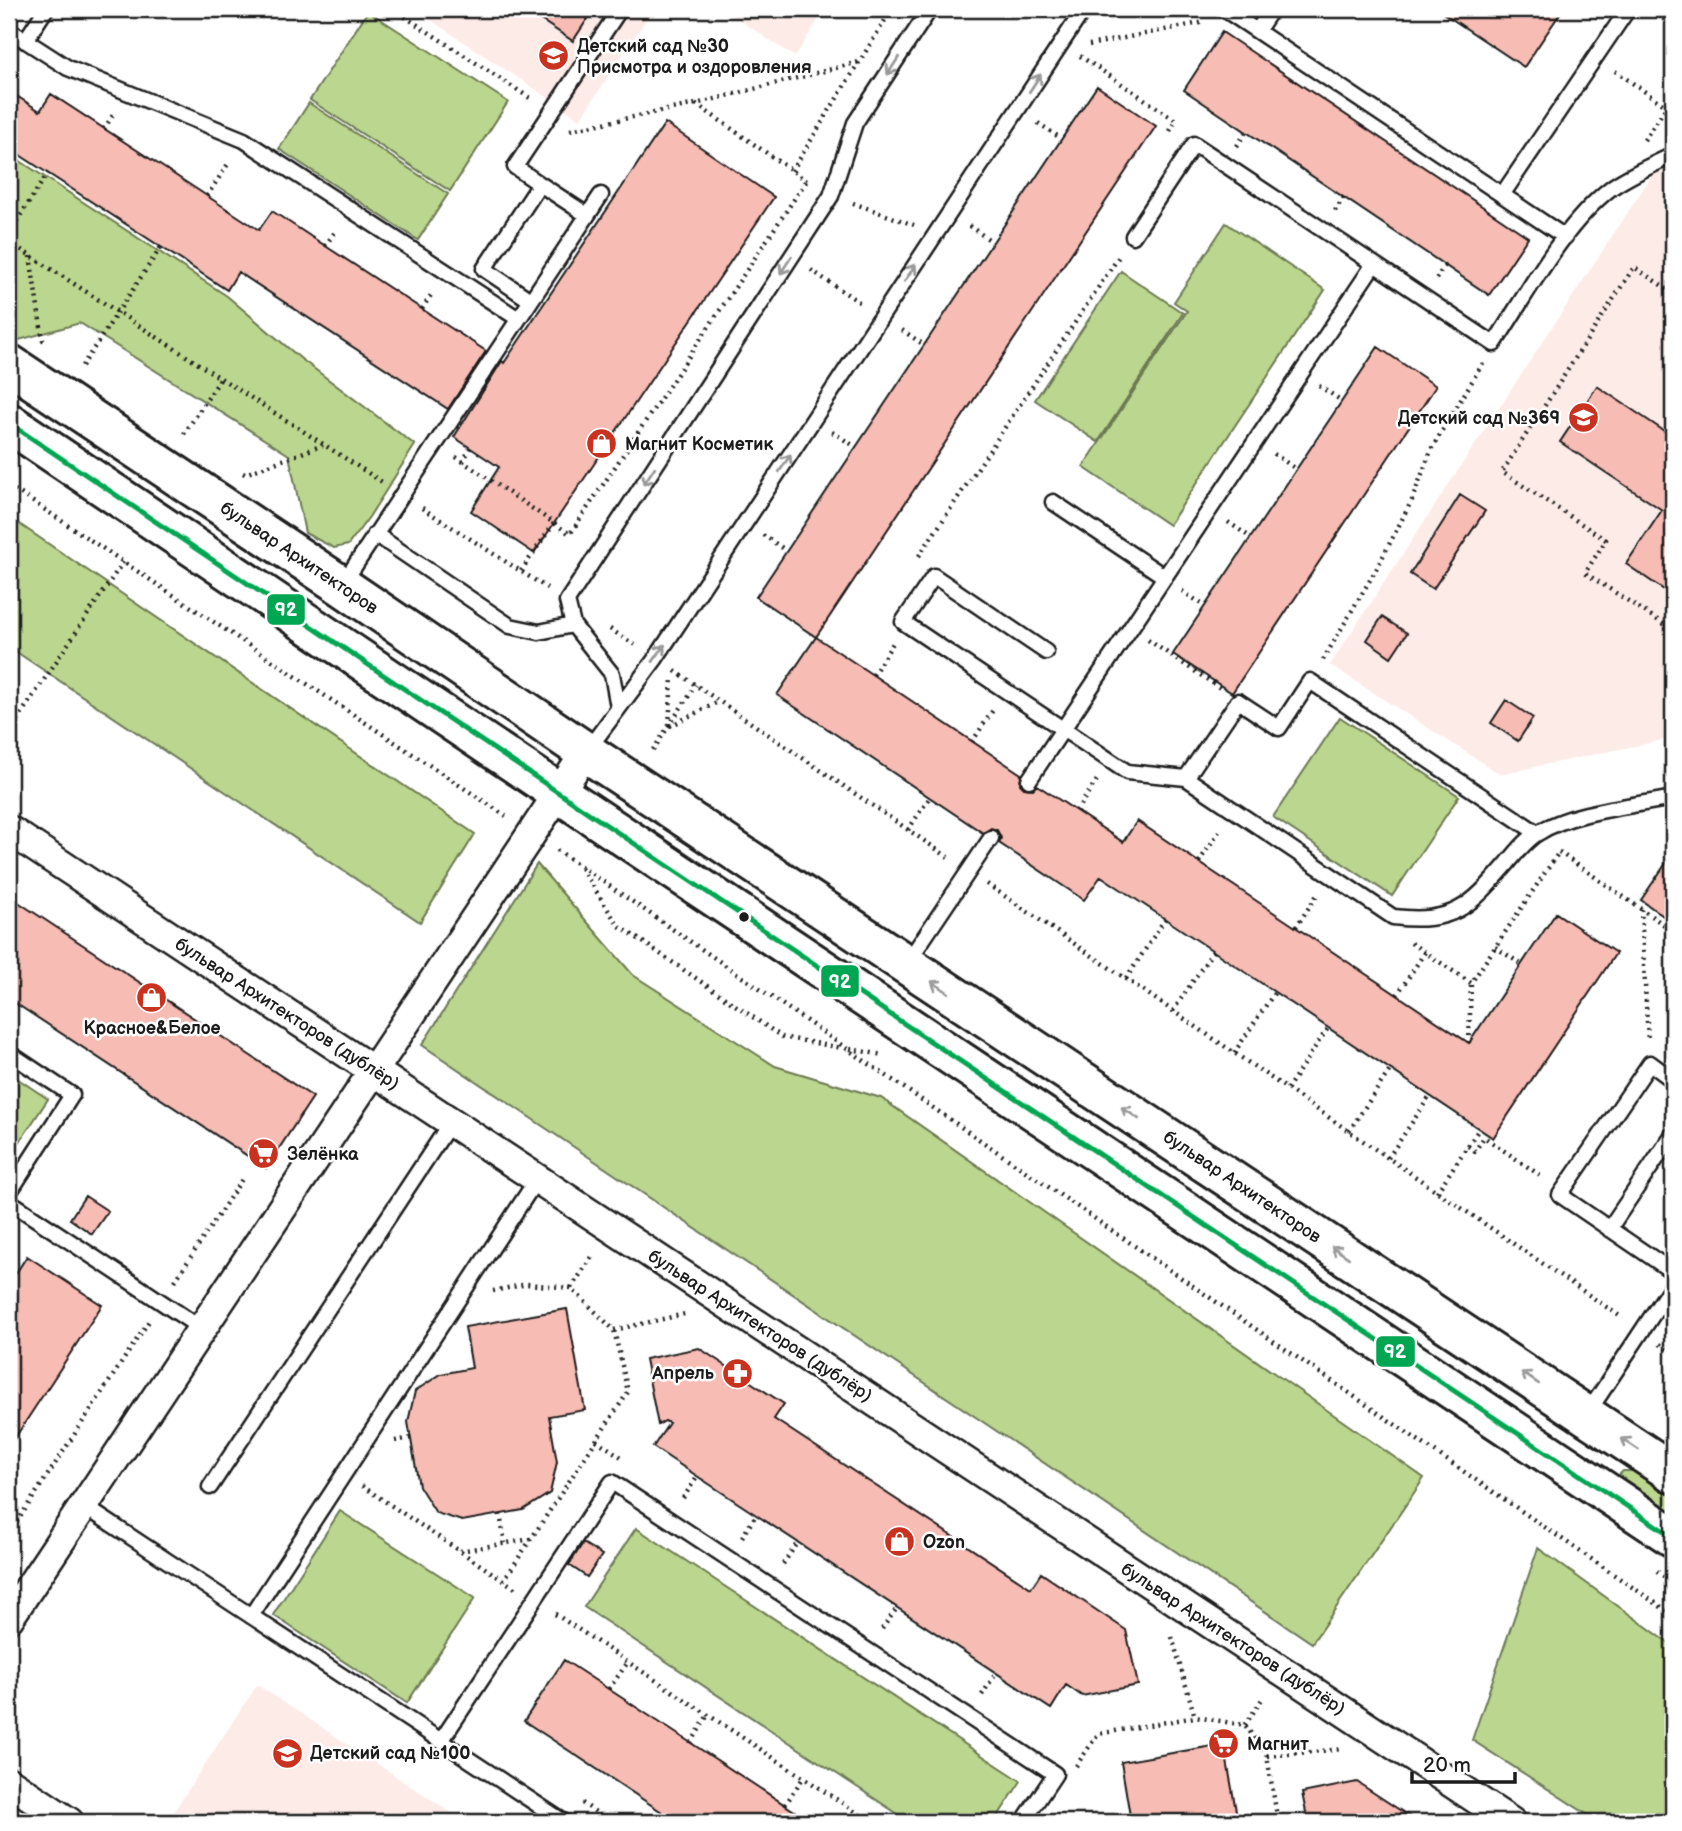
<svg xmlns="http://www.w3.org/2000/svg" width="1682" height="1831" viewBox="0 0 1682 1831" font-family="'Balsamiq Sans',sans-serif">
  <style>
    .built { fill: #fdebe8 }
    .green { fill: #bbd68e; stroke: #6c7955; stroke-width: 2 }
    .building { fill: #f7bcb4; stroke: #1c1c1c; stroke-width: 2 }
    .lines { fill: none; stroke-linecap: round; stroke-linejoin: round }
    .service-casing { stroke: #1c1c1c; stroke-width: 19 }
    .minor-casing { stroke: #1c1c1c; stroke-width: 33 }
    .secondary-casing { stroke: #1c1c1c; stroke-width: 44 }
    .path { stroke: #1c1c1c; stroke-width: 4.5; stroke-dasharray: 2 5; stroke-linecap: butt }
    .service { stroke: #fff; stroke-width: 14 }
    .minor { stroke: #fff; stroke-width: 28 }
    .secondary { stroke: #fff; stroke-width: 38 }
    .bus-1-casing { stroke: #fff; stroke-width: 10 }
    .bus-1 { stroke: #00a651; stroke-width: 5 }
    .oneway { stroke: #999 }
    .bus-dot { fill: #1c1c1c; stroke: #fff; stroke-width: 2.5 }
    .labels { text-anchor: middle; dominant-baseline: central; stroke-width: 5; stroke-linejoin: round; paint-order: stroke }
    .poi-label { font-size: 18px; font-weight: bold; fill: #1c1c1c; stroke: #fff; text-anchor: start }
    .street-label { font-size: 18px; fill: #1c1c1c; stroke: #fff }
    .line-badge { stroke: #fff; stroke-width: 2.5 }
    .badge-label { font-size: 19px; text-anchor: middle; font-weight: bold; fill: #fff }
  </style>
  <rect width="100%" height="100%" fill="#fff"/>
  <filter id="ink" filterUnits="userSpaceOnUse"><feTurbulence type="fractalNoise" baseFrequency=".0143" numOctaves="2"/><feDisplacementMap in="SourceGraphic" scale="14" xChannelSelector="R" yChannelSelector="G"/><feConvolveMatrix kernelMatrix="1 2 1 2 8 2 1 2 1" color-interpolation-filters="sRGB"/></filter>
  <g filter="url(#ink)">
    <path class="built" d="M 414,9 L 653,9 L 580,119 Z
      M 723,9 L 825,9 L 795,57 Z
      M 1673,168 L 1673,738 L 1500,774 L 1330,665 L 1655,171 Z
      M 257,1685 L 344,1742 L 465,1822 L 167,1822 Z"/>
    <path class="green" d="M 368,11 L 508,102 L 450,191 L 310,100 Z
      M 309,103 L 448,194 L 418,240 L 279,149 Z
      M 14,157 L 227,296 L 300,358 L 415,445 L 369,517 L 348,545 L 334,548 L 305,533 L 289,455 L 80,323 L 19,340 L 9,333 L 9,163 Z
      M 1226,223 L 1325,290 L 1169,525 L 1083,467 L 1187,311 L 1174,302 Z
      M 1121,271 L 1183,313 L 1098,442 L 1035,400 Z
      M 9,517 L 475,834 L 420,922 L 9,647 Z
      M 1340,717 L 1459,796 L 1392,896 L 1273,817 Z
      M 537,864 L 633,975 L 775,1066 L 881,1098 L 1424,1478 L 1312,1643 L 422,1045 Z
      M 9,1073 L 48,1099 L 9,1158 Z
      M 1623,1471 L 1633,1471 L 1673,1497 L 1673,1518 L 1623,1485 L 1619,1475 Z
      M 340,1511 L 475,1598 L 407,1703 L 273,1615 Z
      M 636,1528 L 1021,1781 L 994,1822 L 910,1822 L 584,1607 Z
      M 1538,1548 L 1673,1646 L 1673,1822 L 1599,1822 L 1472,1740 Z"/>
    <path class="building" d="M 524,9 L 594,9 L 573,41 Z
      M 1437,9 L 1563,9 L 1524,67 Z
      M 1222,32 L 1528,237 L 1489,295 L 1184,90 Z
      M 1097,86 L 1156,126 L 816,637 L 756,597 Z
      M 9,91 L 40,111 L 51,94 L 259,230 L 272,211 L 486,351 L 448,409 L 238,272 L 227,290 L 9,148 Z
      M 665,123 L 774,197 L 588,473 L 534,553 L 532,552 L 471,511 L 499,467 L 454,437 L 502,361 L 504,363 Z
      M 1378,347 L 1436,386 L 1232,693 L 1173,654 Z
      M 1597,386 L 1673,437 L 1673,596 L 1626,564 L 1662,510 L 1560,442 Z
      M 1460,495 L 1485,511 L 1433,589 L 1410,574 Z
      M 1382,617 L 1407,633 L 1391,657 L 1367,640 Z
      M 816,637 L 1021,774 L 1020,784 L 1024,788 L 1033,789 L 1037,785 L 1123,842 L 1137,821 L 1469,1043 L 1556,913 L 1616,953 L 1493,1138 L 1101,876 L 1084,900 L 999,843 L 1001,838 L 997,830 L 991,828 L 983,833 L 777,695 Z
      M 1506,700 L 1533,718 L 1518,741 L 1491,723 Z
      M 1673,853 L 1673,923 L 1641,900 Z
      M 9,896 L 313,1097 L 266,1168 L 9,999 Z
      M 85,1196 L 108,1211 L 92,1234 L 70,1219 Z
      M 27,1256 L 102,1305 L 9,1447 L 9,1284 Z
      M 567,1309 L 585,1410 L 549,1416 L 557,1462 L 550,1493 L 523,1510 L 462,1521 L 436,1513 L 419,1486 L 408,1422 L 415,1391 L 441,1374 L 472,1368 L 465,1327 Z
      M 699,1348 L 784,1404 L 774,1419 L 1031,1588 L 1041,1573 L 1126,1630 L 1138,1685 L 1082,1696 L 1066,1685 L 1051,1709 L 653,1447 L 669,1423 L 665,1421 L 658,1425 L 645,1359 Z
      M 583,1543 L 602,1555 L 587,1577 L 569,1565 Z
      M 564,1660 L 691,1743 L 811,1822 L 677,1822 L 524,1721 Z
      M 1224,1744 L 1238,1822 L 1131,1822 L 1121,1762 Z
      M 1357,1782 L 1418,1822 L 1308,1822 L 1302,1793 Z"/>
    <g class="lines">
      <defs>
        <path id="service" d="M 1224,9 L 1565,237
          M 9,30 L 68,68 L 244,140 L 517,318
          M 1257,31 L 1272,9
          M 25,41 L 46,9
          M 540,184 L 515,167 L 620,9
          M 1502,195 L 1628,9
          M 1133,236 L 1194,144 L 1494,344 C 1527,294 1563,225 1611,188 C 1629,175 1653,165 1673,155
          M 530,300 L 484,269 L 540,184 L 587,215
          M 1053,502 L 1165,577
          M 375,534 L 510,626 L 539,632 L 573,625
          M 342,585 L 601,195
          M 1046,652 L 934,576 L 903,622 L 1127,772 L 1186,778 L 1393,917 C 1453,924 1470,907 1507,864 C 1516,853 1526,840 1538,833 C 1572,811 1633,806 1673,798
          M 618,707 L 612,674 L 573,625 L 567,601 L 831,196 L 855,123 L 930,9
          M 586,752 L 656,658 L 1084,9
          M 1186,778 L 1238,701 L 1279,728 L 1310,681 L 1537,833
          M 1029,780 L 1374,264
          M 907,963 L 991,838
          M 9,1053 L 72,1095 L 9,1193
          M 1673,1080 L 1650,1063 L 1560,1195 L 1673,1272
          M 9,1201 L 202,1329
          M 1609,1229 L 1673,1134
          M 1587,1414 L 1673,1284
          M 210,1487 L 451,1122
          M 84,1506 L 564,1822
          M 251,1616 L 537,1179
          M 441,1741 L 612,1482 L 1055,1774 L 1023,1822"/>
        <path id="minor" d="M 9,830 L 1511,1822
          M 9,1618 L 586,752
          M 9,1782 L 69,1822"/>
        <path id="secondary" d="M 9,364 L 342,586 L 586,752 L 1673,1473
          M 9,423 L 605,824 L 1673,1537"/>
      </defs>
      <use href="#service" class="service-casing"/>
      <use href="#minor" class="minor-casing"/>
      <use href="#secondary" class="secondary-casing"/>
      <path class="path" d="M 393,9 L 533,100
        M 1651,11 L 1672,25
        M 1089,45 L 1205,22
        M 1080,56 L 1177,121
        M 1615,71 L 1667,107 L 1673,107
        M 696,104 L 807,181
        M 1038,123 L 1062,139
        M 104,129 L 115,112
        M 570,130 L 696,104 L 859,62
        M 1170,131 L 1176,120
        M 1644,140 L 1673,97
        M 1237,146 L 1246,132
        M 792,171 L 892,9
        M 207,196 L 230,161
        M 853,203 L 914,225
        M 1335,211 L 1344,197
        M 969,226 L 993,242
        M 9,233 L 48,173
        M 9,242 L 382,482
        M 325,246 L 337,229
        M 30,256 L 43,340 L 46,342
        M 811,270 L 862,304
        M 1436,279 L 1445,265
        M 1673,293 L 1634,267 L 1502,472 L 1606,540 L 1585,573 L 1673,630
        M 422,309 L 433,292
        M 902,330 L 924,345
        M 82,366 L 161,247
        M 1319,386 L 1342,401
        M 832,432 L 856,447
        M 184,434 L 221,378
        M 1274,454 L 1296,469
        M 456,457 L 570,534 L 807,180
        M 463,462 L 470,448
        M 243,473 L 245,474 L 323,445
        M 9,486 L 506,816
        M 422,508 L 547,588
        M 1228,522 L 1250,537
        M 763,535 L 787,551
        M 919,556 L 1120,255
        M 521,571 L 554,523
        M 1182,591 L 1205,606
        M 610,629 L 635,645
        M 1148,640 L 1220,688
        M 1323,660 L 1377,568 L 1412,500 L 1432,448 L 1483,363
        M 675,671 L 948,857
        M 873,675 L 893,643
        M 669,725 L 672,678
        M 670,726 L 718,702
        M 9,732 L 123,562
        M 972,742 L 993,710
        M 653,750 L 696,685
        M 1076,811 L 1097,780
        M 908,830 L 930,797
        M 557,850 L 1673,1615
        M 1559,852 L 1673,931
        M 1199,862 L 1220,830
        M 581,868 L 618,925 L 782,1037 L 842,1048
        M 987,884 L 1621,1317
        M 1641,909 L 1648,1041
        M 1296,927 L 1317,895
        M 1411,943 L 1471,983 L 1559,852
        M 1495,947 L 1521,964
        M 1126,979 L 1165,919
        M 1397,995 L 1425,952
        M 1173,1011 L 1213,951
        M 1469,1043 L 1471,983
        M 850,1049 L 883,1055
        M 1234,1053 L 1275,992
        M 1287,1089 L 1328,1028
        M 1349,1131 L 1390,1070
        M 1468,1146 L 1475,1151 L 1484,1137 L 1544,1178
        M 1388,1158 L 1430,1096
        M 1437,1192 L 1479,1129
        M 175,1281 L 244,1176
        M 571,1288 L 594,1254
        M 493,1291 L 527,1284 L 571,1288 L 614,1330 L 628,1392 L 504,1580
        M 614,1330 L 685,1314
        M 1660,1344 L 1673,1353
        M 596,1440 L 623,1458
        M 395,1441 L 411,1438
        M 362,1486 L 515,1588
        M 683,1498 L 698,1476
        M 500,1514 L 505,1543
        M 9,1534 L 149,1321
        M 742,1537 L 756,1515
        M 460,1551 L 531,1539
        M 783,1564 L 798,1542
        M 1657,1571 L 1673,1583
        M 555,1614 L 871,1822
        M 882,1629 L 897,1608
        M 1172,1637 L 1195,1717
        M 609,1689 L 628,1662
        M 982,1695 L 996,1673
        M 1245,1725 L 1264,1696
        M 691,1743 L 708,1715
        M 1267,1756 L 1343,1749
        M 1076,1766 L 1098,1734 L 1195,1717 L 1245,1725 L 1267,1756 L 1278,1822
        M 582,1803 L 611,1822
        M 785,1805 L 803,1778"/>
      <use href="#service" class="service"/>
      <use href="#minor" class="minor"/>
      <use href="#secondary" class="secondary"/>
      <defs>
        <path id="bus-1" d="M 9,423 L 605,824 L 1673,1537"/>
      </defs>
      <use href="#bus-1" class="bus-1-casing"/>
      <use href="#bus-1" class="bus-1"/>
    </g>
    <defs><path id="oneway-shaft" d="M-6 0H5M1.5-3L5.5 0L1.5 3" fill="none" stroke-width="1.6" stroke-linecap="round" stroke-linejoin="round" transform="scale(1.75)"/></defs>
    <g class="oneway">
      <use href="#oneway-shaft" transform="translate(893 66) rotate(123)"/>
      <use href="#oneway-shaft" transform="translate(1035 83) rotate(-57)"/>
      <use href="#oneway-shaft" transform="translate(786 265) rotate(123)"/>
      <use href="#oneway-shaft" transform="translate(910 273) rotate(-57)"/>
      <use href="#oneway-shaft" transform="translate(785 463) rotate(-57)"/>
      <use href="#oneway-shaft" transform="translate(649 476) rotate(123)"/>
      <use href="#oneway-shaft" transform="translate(659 653) rotate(-55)"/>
      <use href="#oneway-shaft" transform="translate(940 987) rotate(-146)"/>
      <use href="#oneway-shaft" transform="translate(1130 1113) rotate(-146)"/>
      <use href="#oneway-shaft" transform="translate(1340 1252) rotate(-146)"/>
      <use href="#oneway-shaft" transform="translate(1530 1378) rotate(-146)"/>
      <use href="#oneway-shaft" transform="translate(1630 1444) rotate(-146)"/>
    </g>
  </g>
  <defs>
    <symbol id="school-disc" viewBox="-11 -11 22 22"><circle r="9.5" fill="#c8321e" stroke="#fff"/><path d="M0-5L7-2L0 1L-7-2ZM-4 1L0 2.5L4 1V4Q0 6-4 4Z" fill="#fff"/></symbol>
    <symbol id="shop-disc" viewBox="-11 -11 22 22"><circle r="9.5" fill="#c8321e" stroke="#fff"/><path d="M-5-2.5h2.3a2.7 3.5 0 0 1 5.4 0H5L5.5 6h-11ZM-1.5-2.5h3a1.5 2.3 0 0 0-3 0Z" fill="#fff"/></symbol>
    <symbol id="supermarket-disc" viewBox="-11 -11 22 22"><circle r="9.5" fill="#c8321e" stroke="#fff"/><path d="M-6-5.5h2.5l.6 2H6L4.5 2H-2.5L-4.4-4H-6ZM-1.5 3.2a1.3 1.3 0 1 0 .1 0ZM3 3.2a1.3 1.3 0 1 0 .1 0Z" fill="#fff"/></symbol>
    <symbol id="pharmacy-disc" viewBox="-11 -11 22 22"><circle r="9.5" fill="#c8321e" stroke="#fff"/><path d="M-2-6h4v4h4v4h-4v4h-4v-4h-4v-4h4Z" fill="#fff"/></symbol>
  </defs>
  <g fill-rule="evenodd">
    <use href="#school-disc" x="536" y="38" width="35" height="35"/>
    <use href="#school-disc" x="1566" y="400" width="35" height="35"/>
    <use href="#shop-disc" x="584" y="426" width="35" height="35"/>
    <use href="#shop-disc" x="134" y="980" width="35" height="35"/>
    <use href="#supermarket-disc" x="246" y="1136" width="35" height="35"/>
    <use href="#pharmacy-disc" x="720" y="1356" width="35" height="35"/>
    <use href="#shop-disc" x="882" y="1524" width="35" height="35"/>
    <use href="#supermarket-disc" x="1206" y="1726" width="35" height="35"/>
    <use href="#school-disc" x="270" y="1736" width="35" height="35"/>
  </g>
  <circle class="bus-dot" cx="744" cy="917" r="6"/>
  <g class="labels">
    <g class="poi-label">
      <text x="577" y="46">Детский сад №30<tspan x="577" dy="21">Присмотра и оздоровления</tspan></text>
      <text x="1560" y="418" text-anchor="end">Детский сад №369</text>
      <text x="625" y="444">Магнит Косметик</text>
      <text x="152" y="1028" text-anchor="middle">Красное&amp;Белое</text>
      <text x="287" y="1154">Зелёнка</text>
      <text x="714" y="1373" text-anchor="end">Апрель</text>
      <text x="923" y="1542">Ozon</text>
      <text x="1247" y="1744">Магнит</text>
      <text x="310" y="1753">Детский сад №100</text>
    </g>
    <g class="street-label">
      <text transform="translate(299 558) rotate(34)">бульвар Архитекторов</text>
      <text transform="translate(287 1014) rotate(33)">бульвар Архитекторов (дублёр)</text>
      <text transform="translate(1242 1187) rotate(34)">бульвар Архитекторов</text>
      <text transform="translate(760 1326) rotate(33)">бульвар Архитекторов (дублёр)</text>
      <text transform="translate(1233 1639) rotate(33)">бульвар Архитекторов (дублёр)</text>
    </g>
  </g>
  <g class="line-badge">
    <rect x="266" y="593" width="40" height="33" rx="7" fill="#00a651"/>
    <rect x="820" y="964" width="40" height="34" rx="7" fill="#00a651"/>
    <rect x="1375" y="1335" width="41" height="33" rx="7" fill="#00a651"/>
  </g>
  <g class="badge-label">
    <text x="286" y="616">92</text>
    <text x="840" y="988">92</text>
    <text x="1395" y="1358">92</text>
  </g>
  <rect width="1682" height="1831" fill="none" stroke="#fff" stroke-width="35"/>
  <rect x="18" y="18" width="1647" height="1796" fill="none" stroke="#1c1c1c" stroke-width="2.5" filter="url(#ink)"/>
  <path d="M1412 1772v10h103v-10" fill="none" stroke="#1c1c1c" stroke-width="3.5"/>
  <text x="1423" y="1772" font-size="21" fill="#1c1c1c" stroke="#ffffff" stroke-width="5" paint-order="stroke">20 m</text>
</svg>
